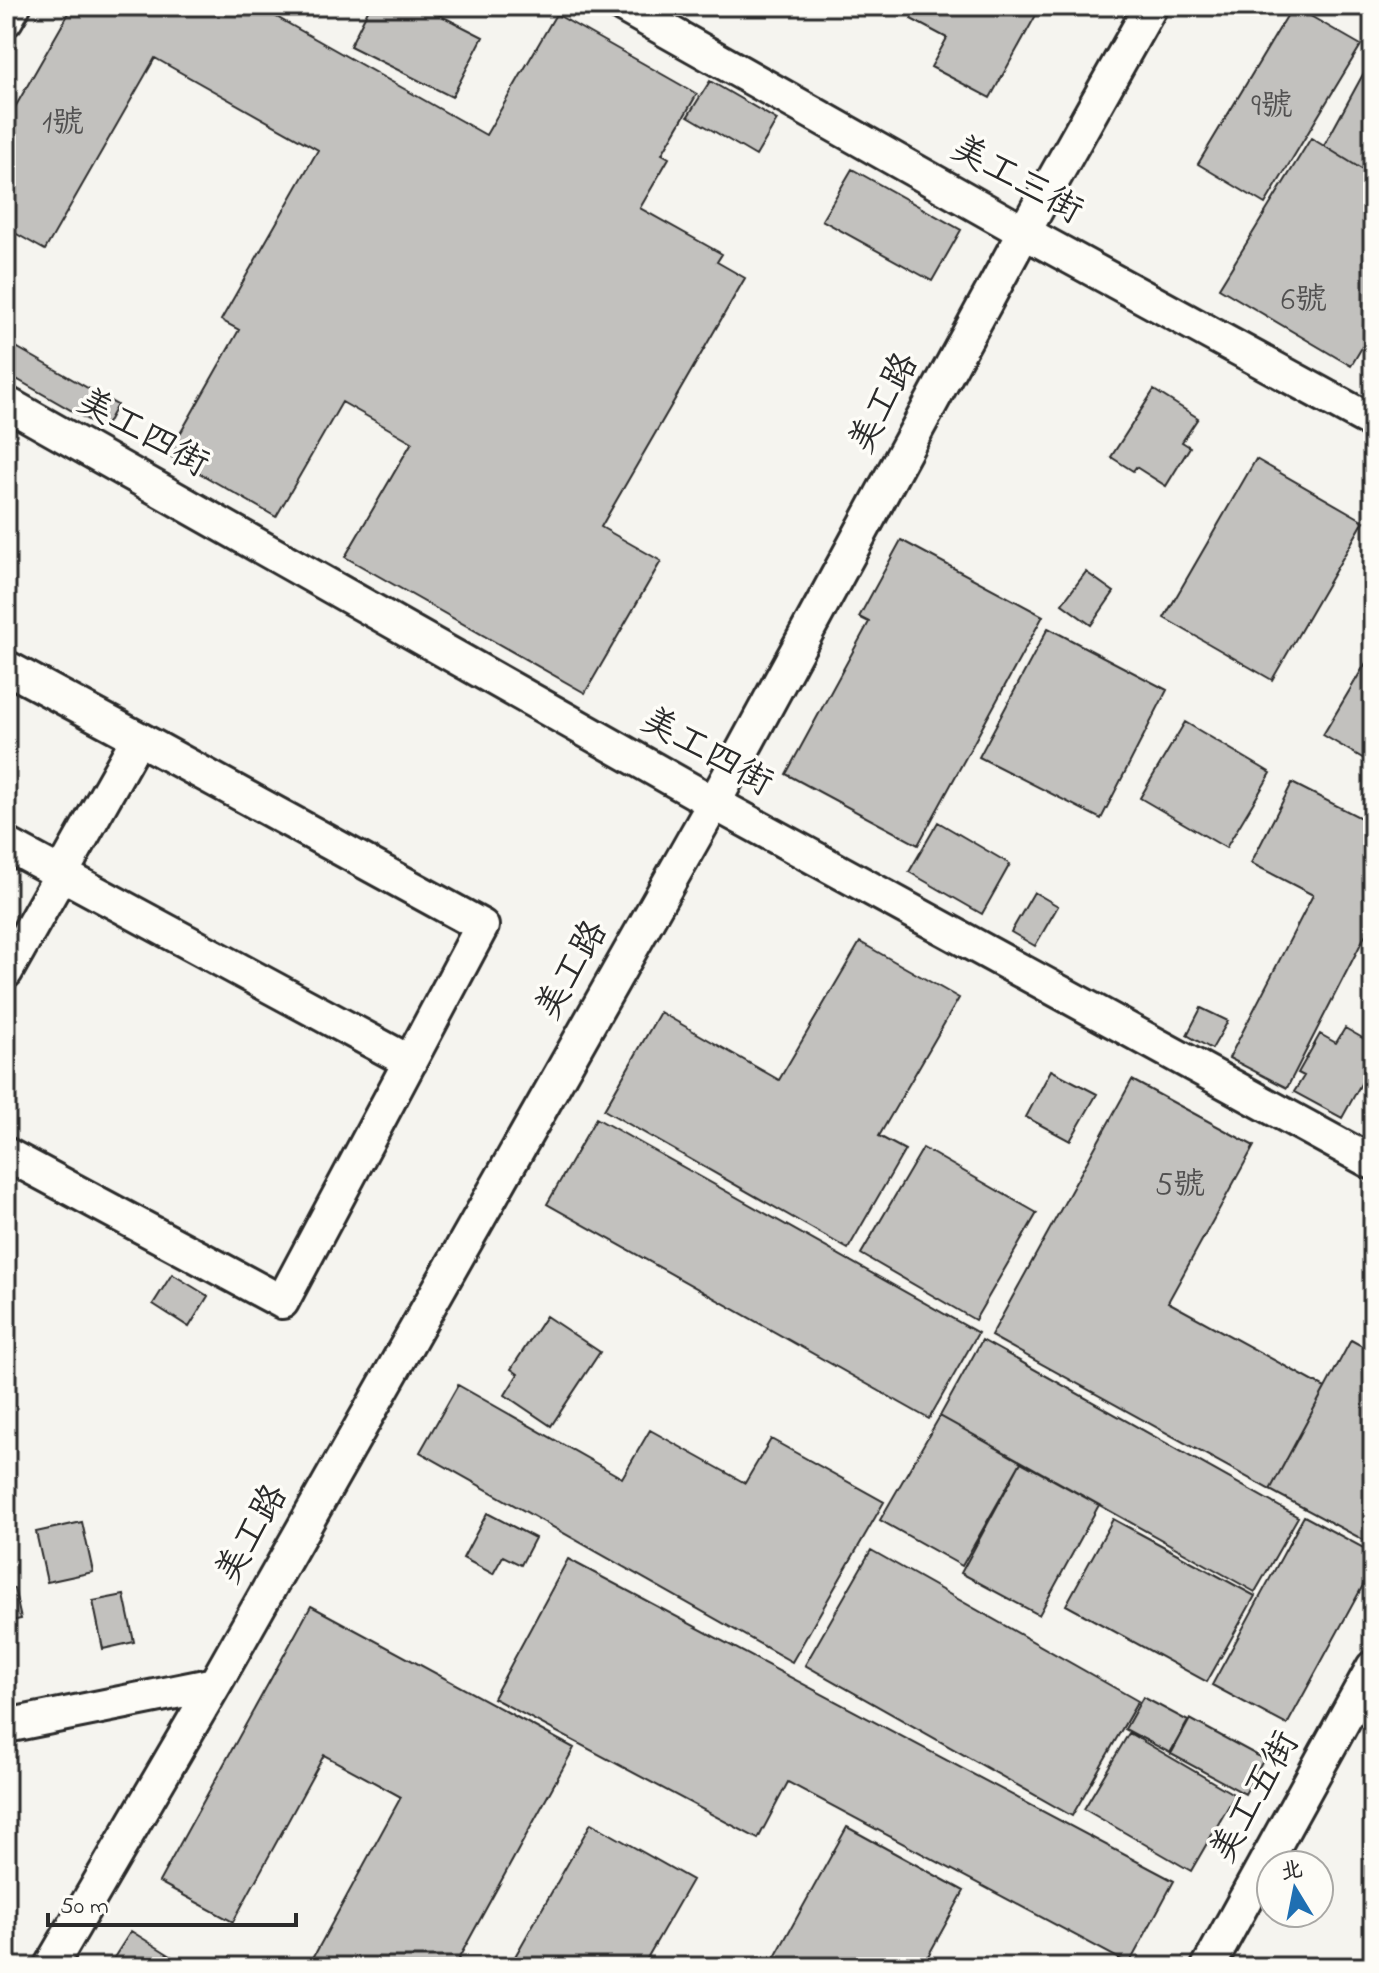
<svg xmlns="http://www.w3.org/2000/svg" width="1379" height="1973" viewBox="0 0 1379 1973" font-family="'Indie Flower','LXGW WenKai TC',sans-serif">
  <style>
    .building { fill: #c2c1be; stroke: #2b2b2b; stroke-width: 2 }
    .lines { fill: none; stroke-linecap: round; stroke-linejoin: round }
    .minor-casing { stroke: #2b2b2b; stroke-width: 38 }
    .minor { stroke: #fdfcf7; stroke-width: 32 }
    .labels { text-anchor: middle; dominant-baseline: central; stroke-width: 7; stroke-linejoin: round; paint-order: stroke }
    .number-label { font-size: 32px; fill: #515050 }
    .street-label { font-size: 36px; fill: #2b2b2b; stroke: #fdfcf7 }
  </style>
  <rect width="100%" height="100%" fill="#f5f4ef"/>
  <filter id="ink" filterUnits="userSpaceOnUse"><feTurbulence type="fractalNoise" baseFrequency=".0125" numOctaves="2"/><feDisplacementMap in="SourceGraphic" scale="16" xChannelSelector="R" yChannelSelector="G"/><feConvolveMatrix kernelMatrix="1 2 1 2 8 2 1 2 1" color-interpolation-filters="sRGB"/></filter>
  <g filter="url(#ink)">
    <path class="building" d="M 73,6 L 257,6 L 486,135 L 556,14 L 697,94 L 662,154 L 669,158 L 640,208 L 722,254 L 717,262 L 745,278 L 601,527 L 661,561 L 585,693 L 345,557 L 412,442 L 342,402 L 276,517 L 168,455 L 239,330 L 221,320 L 318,150 L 155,58 L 45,250 L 6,228 L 6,123 Z
      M 370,6 L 422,6 L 483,37 L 452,97 L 350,46 Z
      M 918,6 L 1041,6 L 990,98 L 931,67 L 947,38 L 911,19 Z
      M 1293,6 L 1361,45 L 1265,204 L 1198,164 Z
      M 1373,56 L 1373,176 L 1324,146 Z
      M 710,81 L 777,120 L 756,156 L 688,116 Z
      M 1311,138 L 1373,176 L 1373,329 L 1351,366 L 1219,288 Z
      M 852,169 L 961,230 L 932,281 L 822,220 Z
      M 11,344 L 117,405 L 104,429 L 6,373 L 6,352 Z
      M 1154,390 L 1198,418 L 1182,442 L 1190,447 L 1166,486 L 1136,467 L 1133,471 L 1111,457 Z
      M 1256,459 L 1364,521 L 1272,680 L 1164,618 Z
      M 901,540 L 1043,616 L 918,845 L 786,774 L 869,622 L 859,617 Z
      M 1086,572 L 1114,592 L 1091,625 L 1062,604 Z
      M 1048,628 L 1167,690 L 1101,819 L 979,757 Z
      M 1373,651 L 1373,764 L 1323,735 Z
      M 1185,722 L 1271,773 L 1226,848 L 1140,798 Z
      M 1292,783 L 1373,824 L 1373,920 L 1287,1088 L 1229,1058 L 1313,895 L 1251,863 Z
      M 938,822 L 1010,864 L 982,914 L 909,872 Z
      M 1034,892 L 1058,906 L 1035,946 L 1011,932 Z
      M 860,942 L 959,998 L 879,1136 L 905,1150 L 848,1249 L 604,1110 L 660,1012 L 779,1080 Z
      M 1201,1008 L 1228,1021 L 1212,1049 L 1187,1035 Z
      M 1345,1028 L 1373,1044 L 1373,1062 L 1342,1118 L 1294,1092 L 1304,1076 L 1298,1073 L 1320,1034 L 1336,1043 Z
      M 1051,1070 L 1097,1094 L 1070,1141 L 1026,1117 Z
      M 1132,1080 L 1254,1146 L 1168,1302 L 1325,1388 L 1270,1490 L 991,1336 Z
      M 596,1118 L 978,1333 L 929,1419 L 547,1204 Z
      M 923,1148 L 1037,1213 L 975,1320 L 861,1254 Z
      M 172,1274 L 208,1296 L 189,1327 L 153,1304 Z
      M 546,1316 L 600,1352 L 551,1426 L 505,1395 L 518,1374 L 511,1369 Z
      M 982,1340 L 1298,1517 L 1255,1592 L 940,1416 Z
      M 1351,1340 L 1373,1352 L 1373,1545 L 1270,1490 Z
      M 458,1385 L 622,1478 L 650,1430 L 745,1483 L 771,1439 L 884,1502 L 792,1662 L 420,1452 Z
      M 940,1416 L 1021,1462 L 962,1566 L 880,1520 Z
      M 1021,1462 L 1099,1505 L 1039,1615 L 961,1573 Z
      M 487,1513 L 535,1538 L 521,1565 L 503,1556 L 493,1574 L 463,1558 Z
      M 1304,1516 L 1373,1553 L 1373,1567 L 1287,1725 L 1212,1685 Z
      M 1113,1519 L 1255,1596 L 1207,1682 L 1066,1605 Z
      M 82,1522 L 93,1572 L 47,1582 L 36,1532 Z
      M 871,1550 L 1138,1701 L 1072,1816 L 805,1665 Z
      M 568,1559 L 1174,1881 L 1129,1964 L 788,1782 L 758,1839 L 493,1698 Z
      M 14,1588 L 21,1619 L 6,1622 L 6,1589 Z
      M 124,1595 L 134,1642 L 103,1649 L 93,1601 Z
      M 311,1606 L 574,1748 L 454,1967 L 308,1967 L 401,1797 L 324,1755 L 233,1922 L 159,1882 Z
      M 1143,1697 L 1188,1721 L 1170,1753 L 1125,1729 Z
      M 1190,1719 L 1264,1759 L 1245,1794 L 1171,1754 Z
      M 1129,1733 L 1235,1795 L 1191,1871 L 1084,1809 Z
      M 591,1823 L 692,1880 L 642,1967 L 509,1967 Z
      M 847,1827 L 964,1891 L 922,1967 L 793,1967 L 775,1957 Z
      M 131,1931 L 171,1956 L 169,1960 L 181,1967 L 108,1967 Z"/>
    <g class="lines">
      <defs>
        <path id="minor" d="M 623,6 L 1024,232 L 1373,422
          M 6,20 L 14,6
          M 6,403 L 714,803 L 1373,1163
          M 6,667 L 138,738
          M 6,844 L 410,1062
          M 6,972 L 138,738 L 482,926 L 282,1302 L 6,1154
          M 6,1726 L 215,1684
          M 50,1967 L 215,1684 L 714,803 L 1024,232 L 1151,6
          M 1208,1967 L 1373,1667"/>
      </defs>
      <use href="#minor" class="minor-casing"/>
      <use href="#minor" class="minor"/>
    </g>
  </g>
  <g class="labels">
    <g class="number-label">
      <text x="1272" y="107">9號</text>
      <text x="63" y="124">1號</text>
      <text x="1304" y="301">6號</text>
      <text x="1180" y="1186">5號</text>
    </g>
    <g class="street-label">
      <text transform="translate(1016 181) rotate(29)">美工三街</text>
      <text transform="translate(885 404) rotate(-62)">美工路</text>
      <text transform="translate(142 434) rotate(29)">美工四街</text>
      <text transform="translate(706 753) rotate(29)">美工四街</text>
      <text transform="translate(573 971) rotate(-60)">美工路</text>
      <text transform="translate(253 1535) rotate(-60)">美工路</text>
      <text transform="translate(1256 1798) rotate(-61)">美工五街</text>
    </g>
  </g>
  <rect width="1379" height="1973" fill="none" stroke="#fdfcf7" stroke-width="32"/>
  <rect x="16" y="16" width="1347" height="1941" fill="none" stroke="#2b2b2b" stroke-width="3" filter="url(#ink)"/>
  <g transform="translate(1295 1889) rotate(350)"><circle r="38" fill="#fdfcf7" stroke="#a9a8a5" stroke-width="2"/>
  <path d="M0-6L14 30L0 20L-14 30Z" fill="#1f6fb2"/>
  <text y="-12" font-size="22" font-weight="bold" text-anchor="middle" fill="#2b2b2b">北</text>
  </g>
  <path d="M48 1913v12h248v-12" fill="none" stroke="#2b2b2b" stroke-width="4"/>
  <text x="60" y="1913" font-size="24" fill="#2b2b2b" stroke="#fdfcf7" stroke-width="6" paint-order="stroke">50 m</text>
</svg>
